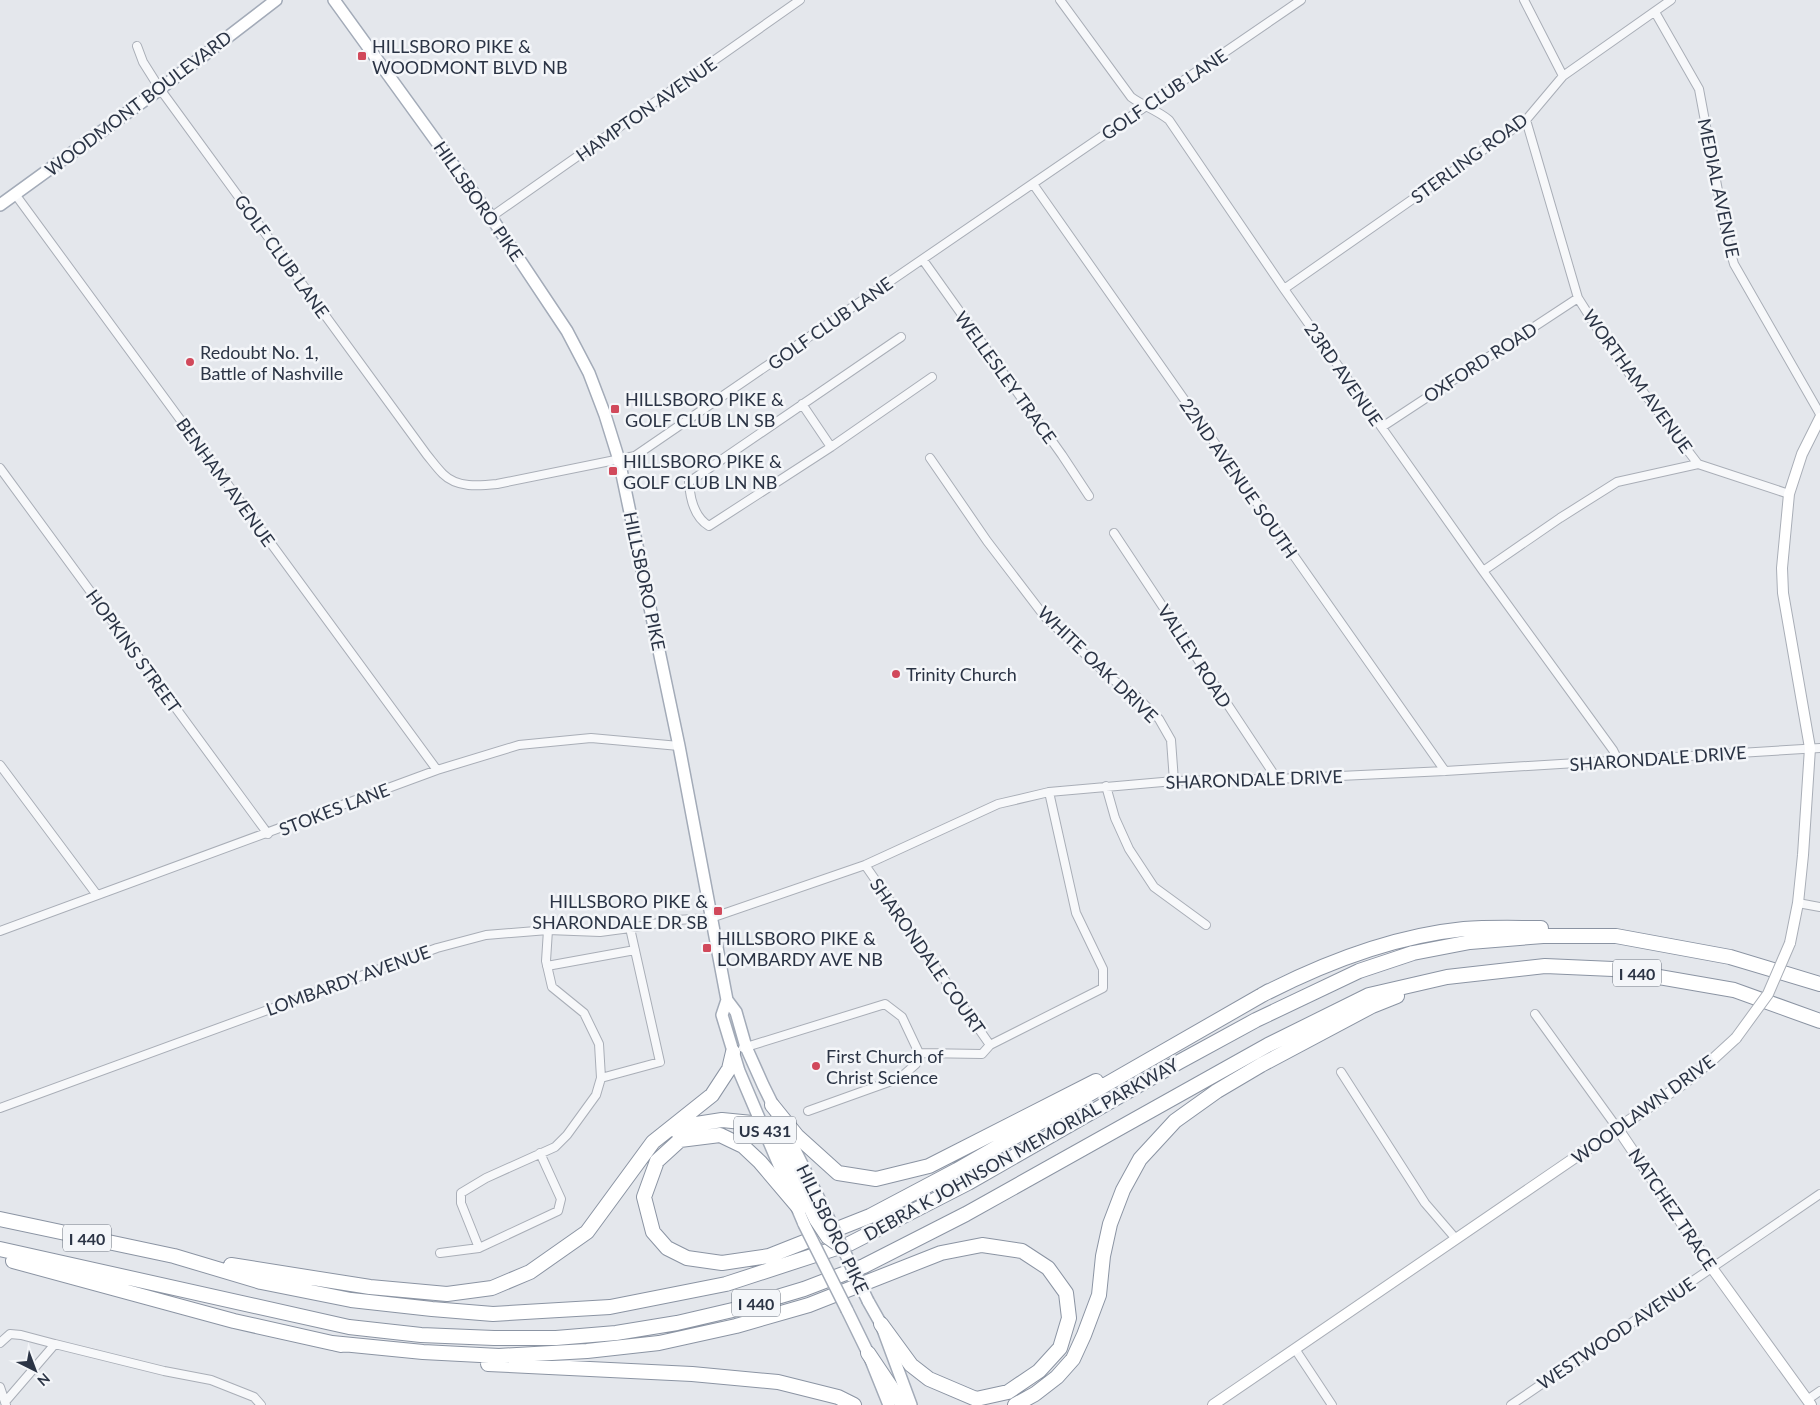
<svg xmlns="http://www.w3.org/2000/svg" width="1820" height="1405" viewBox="0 0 1820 1405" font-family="Lato,sans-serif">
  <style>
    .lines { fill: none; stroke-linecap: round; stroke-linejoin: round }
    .street-casing { stroke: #a9aeb7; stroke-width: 10 }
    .secondary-casing { stroke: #a9aeb7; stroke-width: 12 }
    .primary-casing { stroke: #a3abb8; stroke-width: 14 }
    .highway-casing { stroke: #8b94a3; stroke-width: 16 }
    .street { stroke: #f7f8fa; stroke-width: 8 }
    .secondary { stroke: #fff; stroke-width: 10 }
    .primary { stroke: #fff; stroke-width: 11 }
    .highway { stroke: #fff; stroke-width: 14 }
    .secondary-bridge-casing { stroke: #a9aeb7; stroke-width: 12; stroke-linecap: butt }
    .primary-bridge-casing { stroke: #a3abb8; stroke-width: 14; stroke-linecap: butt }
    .highway-bridge-casing { stroke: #8b94a3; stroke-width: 16; stroke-linecap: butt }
    .secondary-bridge { stroke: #fff; stroke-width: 10 }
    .primary-bridge { stroke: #fff; stroke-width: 11 }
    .highway-bridge { stroke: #fff; stroke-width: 14 }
    .poi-dot { fill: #d1495b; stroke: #f4f6f9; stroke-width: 2 }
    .labels { text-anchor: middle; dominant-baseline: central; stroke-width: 5; stroke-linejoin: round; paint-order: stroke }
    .shield { fill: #f4f6f9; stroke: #676e7b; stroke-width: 1 }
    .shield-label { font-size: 16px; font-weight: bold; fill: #2b3445 }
    .poi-label { font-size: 18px; fill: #2b3445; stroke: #f4f6f9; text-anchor: start }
    .street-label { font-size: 18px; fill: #2b3445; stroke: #f4f6f9 }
  </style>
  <rect width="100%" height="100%" fill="#e4e7ec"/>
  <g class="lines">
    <defs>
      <path id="street" d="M 1060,0 L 1131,97 C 1143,106 1157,110 1169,120 L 1284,289 L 1483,571 L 1613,750 L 1618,760
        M 1524,0 L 1563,76
        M 1655,12 L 1699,89 L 1727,239 L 1734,264 L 1820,414
        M 137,46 L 143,62 L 160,89 L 427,455 C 432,461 437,468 443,474 C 457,488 479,486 497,484 L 635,456 L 1301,0
        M 1526,120 L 1578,298 L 1609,347 L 1698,464 L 1789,494
        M 1033,184 L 1445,771
        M 15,194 L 437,770
        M 491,217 L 800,0
        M 923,260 L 1062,455 L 1089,496
        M 1284,289 L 1526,120 L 1563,76 L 1671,0
        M 901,337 L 689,482 C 690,499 694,517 709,526 L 831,447 L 932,377
        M 802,404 L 831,447
        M 1382,427 L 1578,298
        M 930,458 L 987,541 L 1045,617 L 1112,679 L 1136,696 L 1159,719 L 1171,740 L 1174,781
        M 0,468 L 268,834
        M 1114,533 L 1277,779
        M 1483,571 L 1560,518 L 1617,482 L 1698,464
        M 0,765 L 97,895
        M 1106,786 L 1115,818 L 1129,849 L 1154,887 L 1206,925
        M 865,865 L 990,1045
        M 1798,903 L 1820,907
        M 0,931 L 437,770 L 519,745 L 591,738 L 679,746
        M 547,966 L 635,950
        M 1535,1014 L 1618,1129
        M 743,1048 L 885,1004 L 902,1017 L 919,1053 L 916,1064 L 900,1078 L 808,1111
        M 919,1053 L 982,1054 L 990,1045 L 1103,988 L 1103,969 L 1076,913 L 1049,792
        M 1341,1072 L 1425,1203 L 1456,1239
        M 601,1078 L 660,1062 L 630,928
        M 0,1108 L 437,948 L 486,935 L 548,930 L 600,932 L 630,928 L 676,920 L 711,918 L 865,865 L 998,804 L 1049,792 L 1174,781 L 1277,779 L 1445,771 L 1820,748
        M 479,1248 L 461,1203 L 461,1193 L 486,1178 L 555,1147 L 567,1135 L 596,1095 L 601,1078 L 599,1044 L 584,1013 L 552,987 L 546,961 L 548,930
        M 440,1253 L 479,1248 L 558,1211 L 561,1199 L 540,1153
        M 0,1343 L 10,1334 L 21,1335 L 55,1344
        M 1295,1349 L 1332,1405
        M 0,1387 L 6,1405
        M 1807,1400 L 1820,1391
        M 5,1402 L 55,1344 L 164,1371 L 211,1380 L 254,1397 L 261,1405
        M 1511,1405 L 1820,1194"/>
      <path id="secondary" d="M 1790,943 L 1798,903 L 1803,855 L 1810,748 L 1783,593 L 1782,568 L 1789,494 L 1802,454 L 1820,418
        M 1618,1129 L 1712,1268 L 1811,1405
        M 1213,1405 L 1687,1081 L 1712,1060 L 1736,1038"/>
      <path id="primary" d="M 334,0 L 491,217 L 567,331 L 589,373 L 605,415 L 619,460 L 679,746 L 727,1000 L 736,1012 L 746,1047 L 763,1085 L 827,1215
        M 0,205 L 160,89 L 276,0
        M 727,1000 L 722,1015 L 739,1071 L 804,1224
        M 868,1301 L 881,1324 L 911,1405
        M 847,1310 L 868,1353 L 889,1405"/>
      <path id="highway" d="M 1262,995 C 1324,963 1394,936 1464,929 C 1489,927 1516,928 1541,928
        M 772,1105 L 797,1136 L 838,1173 L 876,1179 L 929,1166 L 1096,1081
        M 675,1130 L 690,1125 L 722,1120 L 762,1124 L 772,1131 L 779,1142 L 816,1219
        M 799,1208 L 760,1162 L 743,1146 L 720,1135 L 680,1140 L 657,1161 L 644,1197 L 653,1232 L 667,1248 L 687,1258 L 722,1263 L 769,1256 L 870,1216 L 957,1170 L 1269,991
        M 0,1219 L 174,1256 L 261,1282 L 351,1300 L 432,1309 L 493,1314 L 610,1307 L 726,1284 L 849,1244 L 968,1183 L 1179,1062 L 1256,1020 L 1359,971 L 1413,953 L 1470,942 L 1543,936 L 1616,936 L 1730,957 L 1820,984
        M 0,1249 L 349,1327 L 421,1335 L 494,1338 L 556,1338 L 616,1333 L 677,1323 L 737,1309 L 804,1289 L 864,1266 L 966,1214 L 1268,1045 L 1369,995 L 1447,977 L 1545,966 L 1613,969 L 1734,990 L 1820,1021
        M 13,1261 L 234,1321 L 341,1345
        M 231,1265 L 370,1287 L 447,1294 L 492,1288 L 530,1272 L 587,1232 L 653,1142 L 712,1095 L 729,1069 L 733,1052
        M 332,1343 L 423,1352 L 499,1356 L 587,1351 L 659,1343 L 736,1326 L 809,1305 L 941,1253 L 982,1245 L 1022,1251 L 1048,1268 L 1066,1293 L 1069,1318 L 1060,1348 L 1039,1371 L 1008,1392 L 976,1399 L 929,1379 L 911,1365 L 881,1324
        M 868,1353 L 901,1402 L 905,1405
        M 488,1364 L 692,1374 L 778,1382 L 838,1397 L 854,1405
        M 1015,1405 L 1035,1394 L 1057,1377 L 1073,1359 L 1084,1335 L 1099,1295 L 1103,1256 L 1110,1224 L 1123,1190 L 1140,1159 L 1175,1121 L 1217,1091 L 1261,1065 L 1372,1006 L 1397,996"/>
    </defs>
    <use href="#street" class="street-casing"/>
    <use href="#secondary" class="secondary-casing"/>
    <use href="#primary" class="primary-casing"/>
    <use href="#highway" class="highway-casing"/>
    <use href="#street" class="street"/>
    <use href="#secondary" class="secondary"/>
    <use href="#primary" class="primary"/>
    <use href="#highway" class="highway"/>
    <defs>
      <path id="secondary-bridge" d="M 1736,1038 L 1768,994 L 1790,943"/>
      <path id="primary-bridge" d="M 827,1215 L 868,1301
        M 804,1224 L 847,1310"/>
      <path id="highway-bridge" d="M 816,1219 L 828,1237 L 842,1247"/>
    </defs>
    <use href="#secondary-bridge" class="secondary-bridge-casing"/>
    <use href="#primary-bridge" class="primary-bridge-casing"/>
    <use href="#highway-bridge" class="highway-bridge-casing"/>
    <use href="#secondary-bridge" class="secondary-bridge"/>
    <use href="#primary-bridge" class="primary-bridge"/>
    <use href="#highway-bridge" class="highway-bridge"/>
  </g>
  <g class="poi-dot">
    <rect x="357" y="51" width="10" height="10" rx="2.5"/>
    <circle cx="190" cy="362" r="5"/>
    <rect x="610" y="404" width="10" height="10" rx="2.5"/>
    <rect x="608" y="466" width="10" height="10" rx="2.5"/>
    <circle cx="896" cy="674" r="5"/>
    <rect x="713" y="906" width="10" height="10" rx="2.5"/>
    <rect x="702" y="943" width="10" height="10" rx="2.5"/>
    <circle cx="816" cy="1066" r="5"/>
  </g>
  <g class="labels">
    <g class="shield">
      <rect x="1613" y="959.5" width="48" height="27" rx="4"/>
      <rect x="734" y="1116.5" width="62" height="27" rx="4"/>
      <rect x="63" y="1224.5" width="48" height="27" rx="4"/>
      <rect x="732" y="1289.5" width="48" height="27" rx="4"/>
    </g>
    <g class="shield-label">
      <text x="1637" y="973">I 440</text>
      <text x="765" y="1130">US 431</text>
      <text x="87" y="1238">I 440</text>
      <text x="756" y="1303">I 440</text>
    </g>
    <g class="poi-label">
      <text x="372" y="46">HILLSBORO PIKE &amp;<tspan x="372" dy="21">WOODMONT BLVD NB</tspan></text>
      <text x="200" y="352">Redoubt No. 1,<tspan x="200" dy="21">Battle of Nashville</tspan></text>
      <text x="625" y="399">HILLSBORO PIKE &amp;<tspan x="625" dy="21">GOLF CLUB LN SB</tspan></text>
      <text x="623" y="461">HILLSBORO PIKE &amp;<tspan x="623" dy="21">GOLF CLUB LN NB</tspan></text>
      <text x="906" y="674">Trinity Church</text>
      <text x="708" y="901" text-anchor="end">HILLSBORO PIKE &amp;<tspan x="708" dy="21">SHARONDALE DR SB</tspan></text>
      <text x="717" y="938">HILLSBORO PIKE &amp;<tspan x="717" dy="21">LOMBARDY AVE NB</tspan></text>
      <text x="826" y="1056">First Church of<tspan x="826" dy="21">Christ Science</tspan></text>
    </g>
    <g class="street-label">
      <text transform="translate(1164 94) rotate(-34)">GOLF CLUB LANE</text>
      <text transform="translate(138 103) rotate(-37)">WOODMONT BOULEVARD</text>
      <text transform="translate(646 109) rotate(-35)">HAMPTON AVENUE</text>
      <text transform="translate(1469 158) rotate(-36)">STERLING ROAD</text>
      <text transform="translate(1719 188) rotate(78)">MEDIAL AVENUE</text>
      <text transform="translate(479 201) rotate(55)">HILLSBORO PIKE</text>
      <text transform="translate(282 256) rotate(54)">GOLF CLUB LANE</text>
      <text transform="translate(830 323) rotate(-35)">GOLF CLUB LANE</text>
      <text transform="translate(1480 362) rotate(-33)">OXFORD ROAD</text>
      <text transform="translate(1344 374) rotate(55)">23RD AVENUE</text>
      <text transform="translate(1006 377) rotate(54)">WELLESLEY TRACE</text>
      <text transform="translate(1638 381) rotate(54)">WORTHAM AVENUE</text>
      <text transform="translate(1239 478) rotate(55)">22ND AVENUE SOUTH</text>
      <text transform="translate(226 482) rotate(54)">BENHAM AVENUE</text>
      <text transform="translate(645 581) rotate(78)">HILLSBORO PIKE</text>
      <text transform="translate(134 651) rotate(54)">HOPKINS STREET</text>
      <text transform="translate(1195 656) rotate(57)">VALLEY ROAD</text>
      <text transform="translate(1098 664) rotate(44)">WHITE OAK DRIVE</text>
      <text transform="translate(1658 758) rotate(-4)">SHARONDALE DRIVE</text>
      <text transform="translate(1254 779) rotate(-2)">SHARONDALE DRIVE</text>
      <text transform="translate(334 809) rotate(-21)">STOKES LANE</text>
      <text transform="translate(928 956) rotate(55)">SHARONDALE COURT</text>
      <text transform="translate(348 980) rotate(-20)">LOMBARDY AVENUE</text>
      <text transform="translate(1643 1109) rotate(-36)">WOODLAWN DRIVE</text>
      <text transform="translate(1021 1149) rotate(-29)">DEBRA K JOHNSON MEMORIAL PARKWAY</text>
      <text transform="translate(1673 1209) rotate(56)">NATCHEZ TRACE</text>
      <text transform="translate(833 1229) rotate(64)">HILLSBORO PIKE</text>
      <text transform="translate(1616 1333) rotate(-34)">WESTWOOD AVENUE</text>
    </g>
  </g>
  <g transform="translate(35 1370) rotate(138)" stroke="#f4f6f9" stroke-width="4" paint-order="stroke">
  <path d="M0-4L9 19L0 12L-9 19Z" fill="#2b3445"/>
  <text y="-8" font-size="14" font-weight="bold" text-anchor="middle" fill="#2b3445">N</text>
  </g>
</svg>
